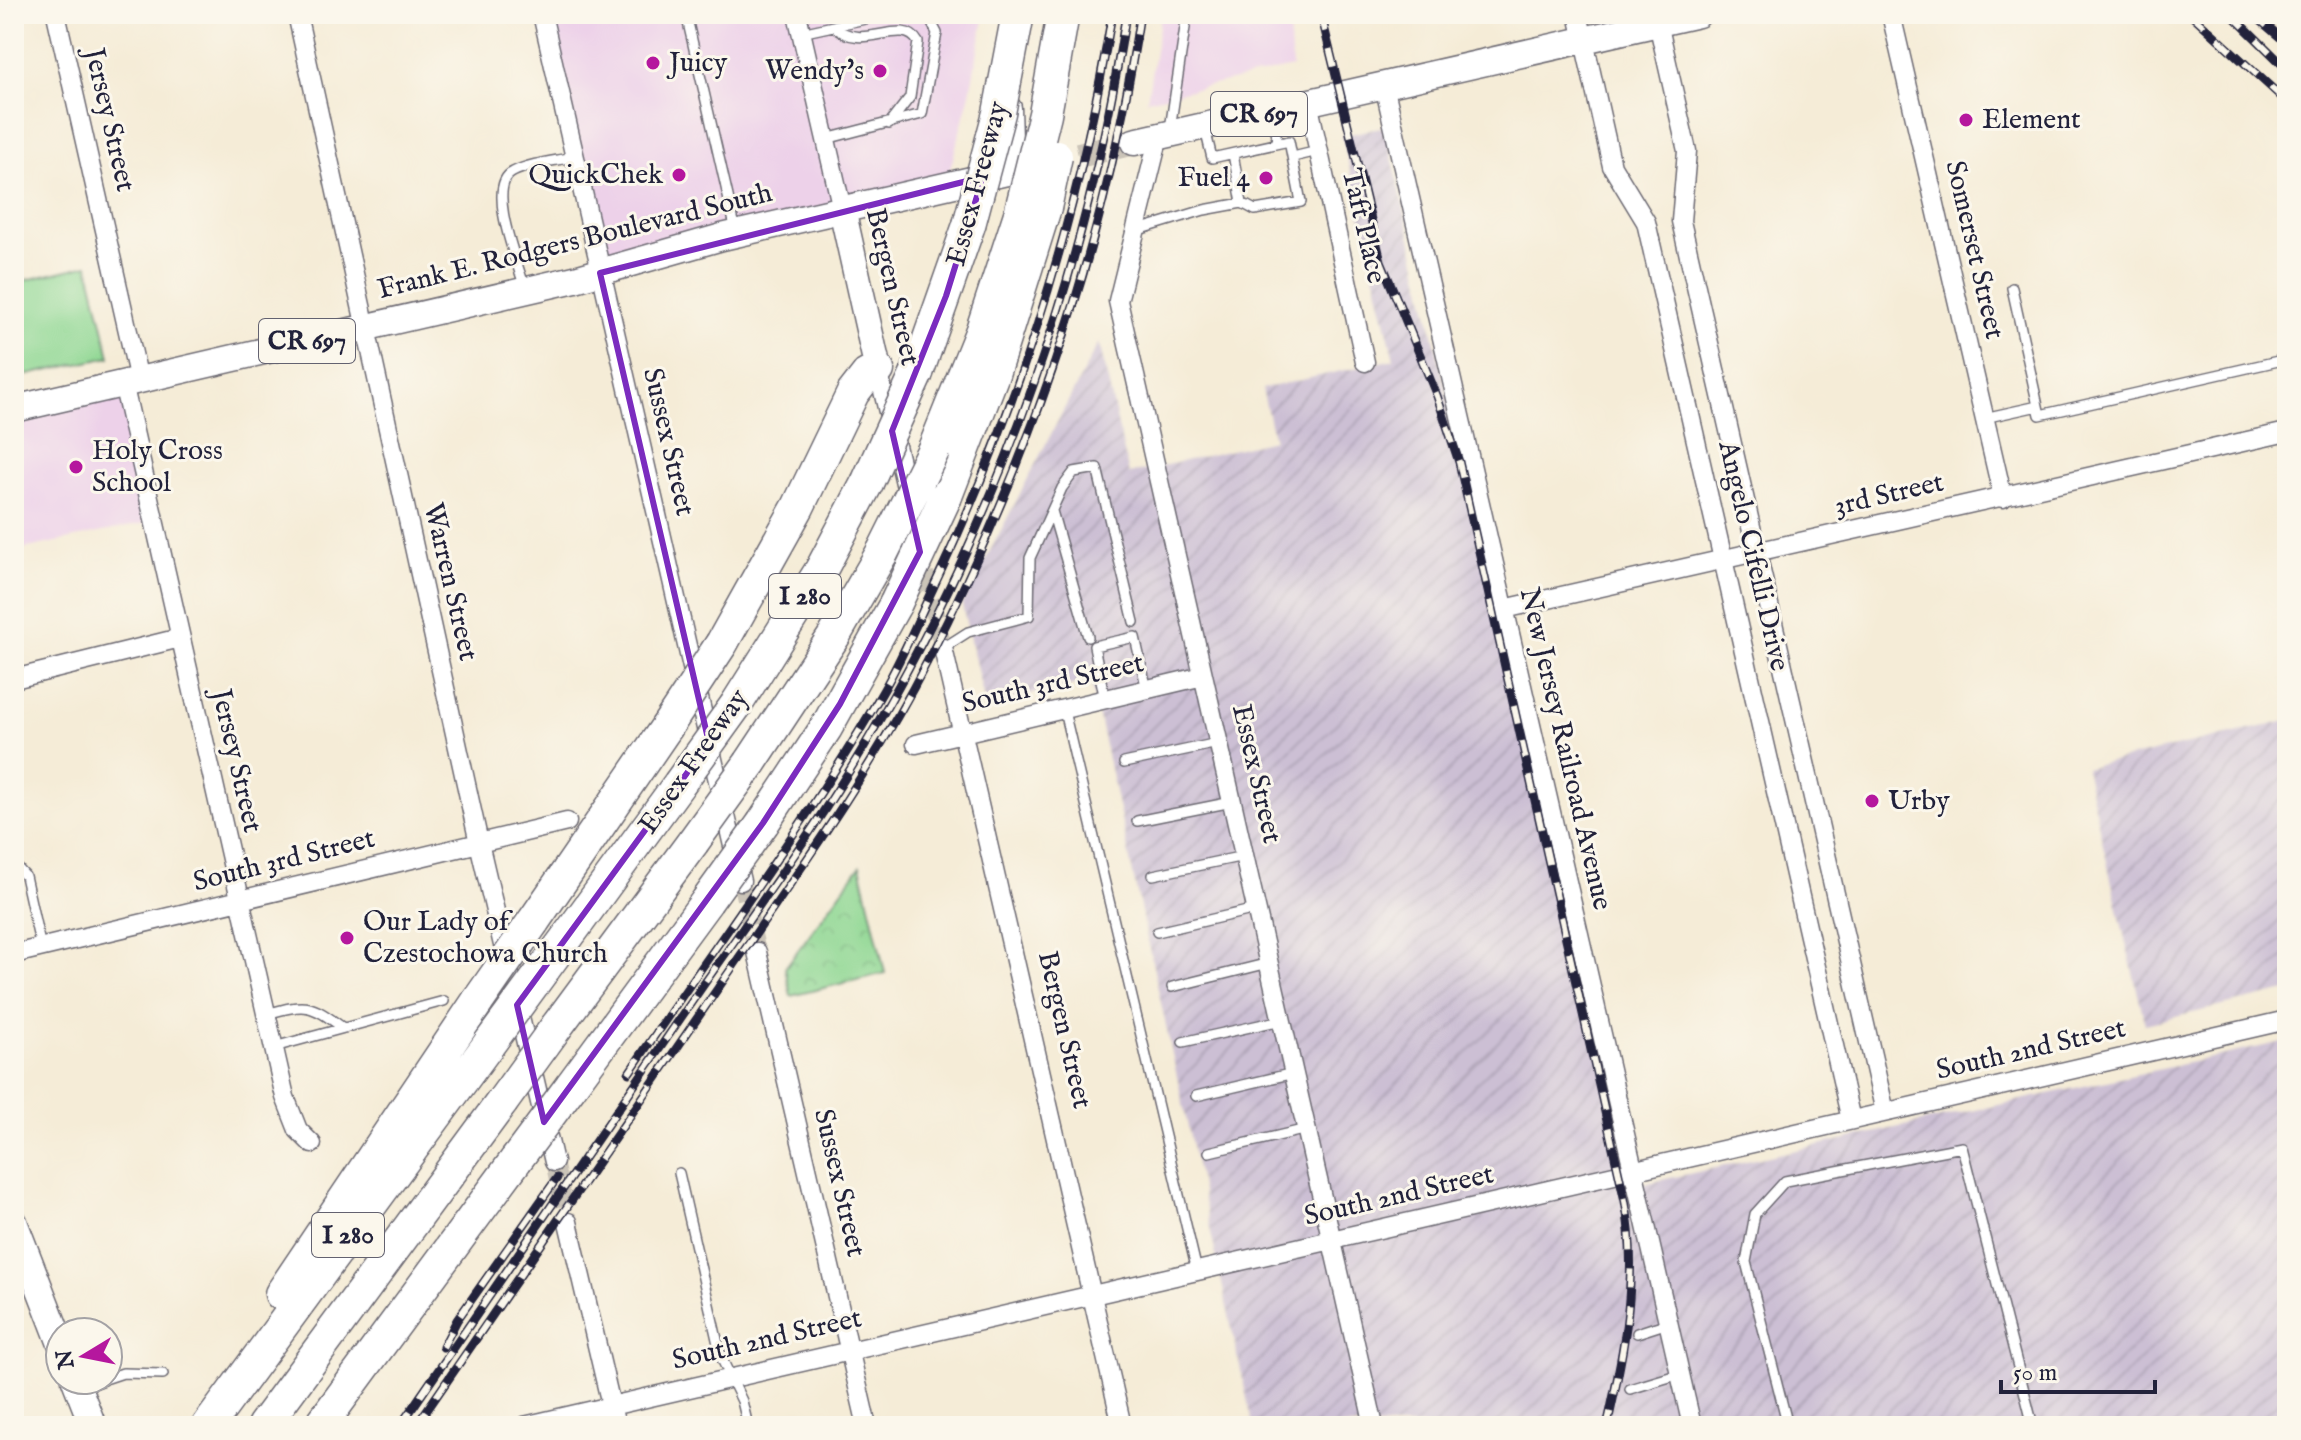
<svg xmlns="http://www.w3.org/2000/svg" width="2301" height="1440" viewBox="0 0 2301 1440" font-family="'IM FELL English',serif">
  <style>
    .built { fill: #edd1e9 }
    .industrial { fill: url(#industrial-furrows) }
    .park { fill: url(#park-crowns); stroke: #587c67; stroke-width: 2 }
    .pitch { fill: #8fd793; stroke: #587c67; stroke-width: 2 }
    .lines { fill: none; stroke-linecap: round; stroke-linejoin: round }
    .street-tunnel { stroke: #cbc4b8; stroke-width: 18; stroke-dasharray: 18 9; stroke-linecap: butt }
    .primary-tunnel { stroke: #cbc4b8; stroke-width: 26; stroke-dasharray: 26 13; stroke-linecap: butt }
    .lane-casing { stroke: #6c6972; stroke-width: 12 }
    .street-casing { stroke: #6c6972; stroke-width: 21 }
    .secondary-casing { stroke: #6c6972; stroke-width: 27 }
    .primary-casing { stroke: #6c6972; stroke-width: 29 }
    .highway-casing { stroke: #6c6972; stroke-width: 35 }
    .lane { stroke: #fff; stroke-width: 9 }
    .street { stroke: #fff; stroke-width: 18 }
    .secondary { stroke: #fff; stroke-width: 24 }
    .primary { stroke: #fff; stroke-width: 26 }
    .highway { stroke: #fff; stroke-width: 32 }
    .rail-casing { stroke: #22223b; stroke-width: 9 }
    .rail { stroke: #fbf7ec; stroke-width: 6; stroke-dasharray: 18; stroke-linecap: butt }
    .highway-bridge-casing { stroke: #6c6972; stroke-width: 35; stroke-linecap: butt }
    .highway-bridge { stroke: #fff; stroke-width: 32 }
    .marked { fill: none; stroke: #7b2cbf; stroke-width: 6; stroke-linejoin: round }
    .poi-dot { fill: #b5179e; stroke: #fbf7ec; stroke-width: 3 }
    .labels { text-anchor: middle; dominant-baseline: central; stroke-width: 6; stroke-linejoin: round; paint-order: stroke }
    .shield { fill: #fbf7ec; stroke: #636270; stroke-width: 2 }
    .shield-label { font-size: 26px; font-weight: bold; fill: #22223b }
    .poi-label { font-size: 28px; fill: #22223b; stroke: #fbf7ec; text-anchor: start }
    .street-label { font-size: 28px; fill: #22223b; stroke: #fbf7ec }
  </style>
  <defs>
    <pattern id="industrial-furrows" width="10" height="10" patternUnits="userSpaceOnUse" patternTransform="scale(2)"><rect width="10" height="10" fill="#ccbfd4"/><path d="M-1 1l2-2M0 10L10 0M9 11l2-2" fill="none" stroke="#afa4b7"/></pattern>
    <pattern id="park-crowns" width="20" height="18" patternUnits="userSpaceOnUse" patternTransform="scale(2)"><rect width="20" height="18" fill="#8fd793"/><path d="M2 6a3 3 0 1 1 6 0M12 15a3 3 0 1 1 6 0" fill="none" stroke="#7bb880"/></pattern>
  </defs>
  <rect width="100%" height="100%" fill="#fbf7ec"/>
  <filter id="ink" filterUnits="userSpaceOnUse"><feTurbulence type="fractalNoise" baseFrequency=".0125" numOctaves="2"/><feDisplacementMap in="SourceGraphic" scale="16" xChannelSelector="R" yChannelSelector="G"/><feConvolveMatrix kernelMatrix="1 2 1 2 8 2 1 2 1" color-interpolation-filters="sRGB"/></filter>
  <filter id="wash" filterUnits="userSpaceOnUse"><feTurbulence type="fractalNoise" baseFrequency=".006" numOctaves="4" result="noise"/><feDisplacementMap in="SourceGraphic" scale="32" xChannelSelector="R" yChannelSelector="G"/><feGaussianBlur stdDeviation="1.8" result="paint"/><feColorMatrix in="noise" values="0 0 0 0 0 0 0 0 0 0 0 0 0 0 0 0 0 1.4 0 .05"/><feComposite in="paint" operator="in"/></filter>
  <g filter="url(#wash)">
    <rect width="100%" height="100%" fill="#f5ecd7"/>
    <path class="built" d="M 547,14 L 985,14 L 970,93 L 947,181 L 602,264 Z
      M 1161,14 L 1288,14 L 1292,67 L 1147,100 Z
      M 120,387 L 150,522 L 14,551 L 14,412 Z"/>
    <path class="industrial" d="M 1385,126 L 1630,1187 L 2287,1041 L 2287,1426 L 1253,1426 L 1091,681 L 985,704 L 962,605 L 1099,342 L 1129,474 L 1274,440 L 1262,389 L 1394,359 L 1342,136 Z
      M 2287,721 L 2287,991 L 2145,1024 L 2085,768 Z"/>
    <path class="park" d="M 860,866 L 885,973 L 791,996 L 785,968 Z"/>
    <path class="pitch" d="M 88,265 L 110,357 L 14,378 L 14,283 Z"/>
  </g>
  <g filter="url(#ink)">
    <g class="lines">
      <path class="street-tunnel" d="M 925,573 L 943,648
        M 741,881 L 757,952
        M 554,1162 L 568,1222"/>
      <path class="primary-tunnel" d="M 1040,164 L 1134,142"/>
      <defs>
        <path id="lane" d="M 686,14 L 736,231
          M 834,26 C 862,54 902,15 918,42 L 910,97 L 889,124
          M 801,33 L 888,14
          M 1271,115 L 1278,143
          M 1170,129 L 1187,14
          M 826,139 L 922,114 L 937,33 L 929,18 L 919,14
          M 1233,154 L 1242,203
          M 1293,157 L 1318,151
          M 1135,231 L 1204,210 L 1242,203 L 1255,210 L 1301,202 L 1289,141 L 1212,158 L 1205,129
          M 525,288 C 518,264 485,185 513,172 C 531,163 555,161 574,157
          M 2038,406 L 2040,415 L 2287,359
          M 1984,418 L 2038,406 L 2012,288
          M 1052,511 L 1088,637
          M 943,648 L 968,632 L 1029,616 L 1030,558 L 1062,488 L 1074,472 L 1097,468 L 1134,622
          M 1105,700 L 1094,646 L 1135,637 L 1147,690
          M 1064,711 L 1197,1271
          M 1124,763 L 1218,743
          M 1137,821 L 1232,802
          M 14,864 L 25,876 L 41,948
          M 1153,875 L 1244,856
          M 1157,932 L 1256,909
          M 1172,987 L 1269,963
          M 266,1014 C 307,1003 309,1003 343,1028
          M 1183,1042 L 1282,1020
          M 274,1047 L 444,1001
          M 1196,1096 L 1294,1073
          M 1209,1152 L 1307,1129
          M 679,1173 L 721,1357 L 742,1401 L 748,1426
          M 1637,1333 L 1668,1323
          M 108,1378 L 123,1373 L 163,1374
          M 82,1388 L 104,1380
          M 1630,1389 L 1680,1374
          M 1788,1426 L 1746,1262 L 1755,1214 L 1785,1181 L 1962,1147 L 2033,1426"/>
        <path id="street" d="M 56,14 L 139,380
          M 297,14 L 479,843 L 554,1162
          M 542,14 L 741,881
          M 797,14 L 842,209
          M 1578,14 L 1612,166 L 1646,222 L 1851,1120
          M 1656,14 L 1687,151 L 1681,221 L 1885,1112
          M 1891,14 L 2003,498
          M 1384,85 L 1692,1426
          M 1308,102 L 1365,362
          M 1159,136 L 1118,301 L 1374,1426
          M 878,370 L 908,496
          M 123,383 L 285,1097 L 298,1130 L 312,1144
          M 1504,609 L 2287,432
          M 943,648 L 1122,1426
          M 14,679 L 180,638
          M 916,744 L 1203,676
          M 757,952 L 867,1426
          M 14,954 L 567,822
          M 568,1222 L 616,1426
          M 524,1426 L 2287,1020"/>
        <path id="secondary" d="M 1009,108 L 1011,171"/>
        <path id="primary" d="M 1134,142 L 1698,14
          M 842,209 L 878,370
          M 14,409 L 575,279 L 722,237 L 1011,171
          M 14,1222 L 60,1341
          M 75,1380 L 93,1426"/>
        <path id="highway" d="M 917,373 L 969,225
          M 934,449 L 982,330 L 1020,214
          M 946,496 L 993,374 L 1045,208
          M 722,643 L 798,507 L 853,393 L 867,375 L 878,370
          M 736,705 L 821,570 L 867,483
          M 750,763 L 834,636 L 883,551
          M 763,823 L 826,728 L 896,603
          M 533,922 L 666,728
          M 544,969 L 679,784
          M 557,1026 L 693,842
          M 571,1086 L 707,901
          M 281,1294 L 478,1001
          M 208,1426 L 489,1044
          M 263,1426 L 502,1102
          M 320,1426 L 516,1160"/>
      </defs>
      <use href="#lane" class="lane-casing"/>
      <use href="#street" class="street-casing"/>
      <use href="#secondary" class="secondary-casing"/>
      <use href="#primary" class="primary-casing"/>
      <use href="#highway" class="highway-casing"/>
      <use href="#lane" class="lane"/>
      <use href="#street" class="street"/>
      <use href="#secondary" class="secondary"/>
      <use href="#primary" class="primary"/>
      <use href="#highway" class="highway"/>
      <defs>
        <path id="rail" d="M 1321,14 L 1381,261 L 1437,396 L 1459,462 L 1625,1201 C 1639,1275 1624,1353 1607,1426
          M 2191,14 L 2287,102
          M 2231,14 L 2287,69
          M 2253,14 L 2287,43
          M 2274,14 L 2287,26
          M 629,1073 C 714,947 807,823 883,691 C 902,658 917,622 933,588 C 1020,406 1079,213 1112,14
          M 443,1347 L 457,1320 L 557,1178
          M 400,1426 C 499,1282 598,1138 697,994 C 758,906 823,819 876,726 C 1002,509 1089,262 1126,14
          M 416,1426 C 515,1282 615,1138 714,994 C 788,886 867,779 927,662 C 1031,459 1107,240 1140,14"/>
      </defs>
      <use href="#rail" class="rail-casing"/>
      <use href="#rail" class="rail"/>
      <defs>
        <path id="highway-bridge" d="M 1045,208 L 1056,156
          M 1020,214 L 1045,114 L 1063,14
          M 969,225 L 999,113 L 1018,14
          M 867,483 L 917,373
          M 883,551 L 934,449
          M 896,603 L 946,496
          M 666,728 L 722,643
          M 679,784 L 736,705
          M 693,842 L 750,763
          M 707,901 L 763,823
          M 478,1001 L 533,922
          M 489,1044 L 544,969
          M 502,1102 L 557,1026
          M 516,1160 L 571,1086"/>
      </defs>
      <use href="#highway-bridge" class="highway-bridge-casing"/>
      <use href="#highway-bridge" class="highway-bridge"/>
    </g>
  </g>
  <path class="marked" d="M 983,177 L 946,296 L 892,431 L 920,552 L 840,704 L 763,823 L 544,1122 L 517,1005 L 709,743 L 600,273 Z"/>
  <g class="poi-dot">
    <circle cx="653" cy="63" r="8"/>
    <circle cx="880" cy="71" r="8"/>
    <circle cx="1966" cy="120" r="8"/>
    <circle cx="679" cy="175" r="8"/>
    <circle cx="1266" cy="178" r="8"/>
    <circle cx="76" cy="467" r="8"/>
    <circle cx="1872" cy="801" r="8"/>
    <circle cx="347" cy="938" r="8"/>
  </g>
  <g class="labels">
    <g class="shield">
      <rect x="1211" y="92" width="96" height="44" rx="6"/>
      <rect x="259" y="319" width="96" height="44" rx="6"/>
      <rect x="769" y="574" width="72" height="44" rx="6"/>
      <rect x="312" y="1213" width="72" height="44" rx="6"/>
    </g>
    <g class="shield-label">
      <text x="1259" y="114">CR 697</text>
      <text x="307" y="341">CR 697</text>
      <text x="805" y="596">I 280</text>
      <text x="348" y="1235">I 280</text>
    </g>
    <g class="poi-label">
      <text x="669" y="63">Juicy</text>
      <text x="864" y="71" text-anchor="end">Wendy's</text>
      <text x="1982" y="120">Element</text>
      <text x="663" y="175" text-anchor="end">QuickChek</text>
      <text x="1250" y="178" text-anchor="end">Fuel 4</text>
      <text x="92" y="451">Holy Cross<tspan x="92" dy="32">School</tspan></text>
      <text x="1888" y="801">Urby</text>
      <text x="363" y="922">Our Lady of<tspan x="363" dy="32">Czestochowa Church</tspan></text>
    </g>
    <g class="street-label">
      <text transform="translate(109 120) rotate(77)">Jersey Street</text>
      <text transform="translate(978 184) rotate(-75)">Essex Freeway</text>
      <text transform="translate(1363 226) rotate(77)">Taft Place</text>
      <text transform="translate(575 242) rotate(-14)">Frank E. Rodgers Boulevard South</text>
      <text transform="translate(1974 250) rotate(77)">Somerset Street</text>
      <text transform="translate(892 287) rotate(77)">Bergen Street</text>
      <text transform="translate(668 442) rotate(77)">Sussex Street</text>
      <text transform="translate(1889 495) rotate(-13)">3rd Street</text>
      <text transform="translate(1753 556) rotate(77)">Angelo Cifelli Drive</text>
      <text transform="translate(450 582) rotate(77)">Warren Street</text>
      <text transform="translate(1053 684) rotate(-13)">South 3rd Street</text>
      <text transform="translate(1565 749) rotate(77)">New Jersey Railroad Avenue</text>
      <text transform="translate(236 761) rotate(77)">Jersey Street</text>
      <text transform="translate(694 762) rotate(-55)">Essex Freeway</text>
      <text transform="translate(1256 774) rotate(77)">Essex Street</text>
      <text transform="translate(284 861) rotate(-14)">South 3rd Street</text>
      <text transform="translate(1064 1030) rotate(77)">Bergen Street</text>
      <text transform="translate(2031 1050) rotate(-13)">South 2nd Street</text>
      <text transform="translate(839 1183) rotate(77)">Sussex Street</text>
      <text transform="translate(1399 1196) rotate(-13)">South 2nd Street</text>
      <text transform="translate(767 1340) rotate(-13)">South 2nd Street</text>
    </g>
  </g>
  <rect width="2301" height="1440" fill="none" stroke="#fbf7ec" stroke-width="48"/>
  <g transform="translate(84 1356) rotate(260)"><circle r="38" fill="#fbf7ec" stroke="#a4a2a5" stroke-width="2"/>
  <path d="M0-6L14 30L0 20L-14 30Z" fill="#b5179e"/>
  <text y="-12" font-size="22" font-weight="bold" text-anchor="middle" fill="#22223b">N</text>
  </g>
  <path d="M2001 1380v12h154v-12" fill="none" stroke="#22223b" stroke-width="4"/>
  <text x="2013" y="1380" font-size="24" fill="#22223b" stroke="#fbf7ec" stroke-width="6" paint-order="stroke">50 m</text>
</svg>
